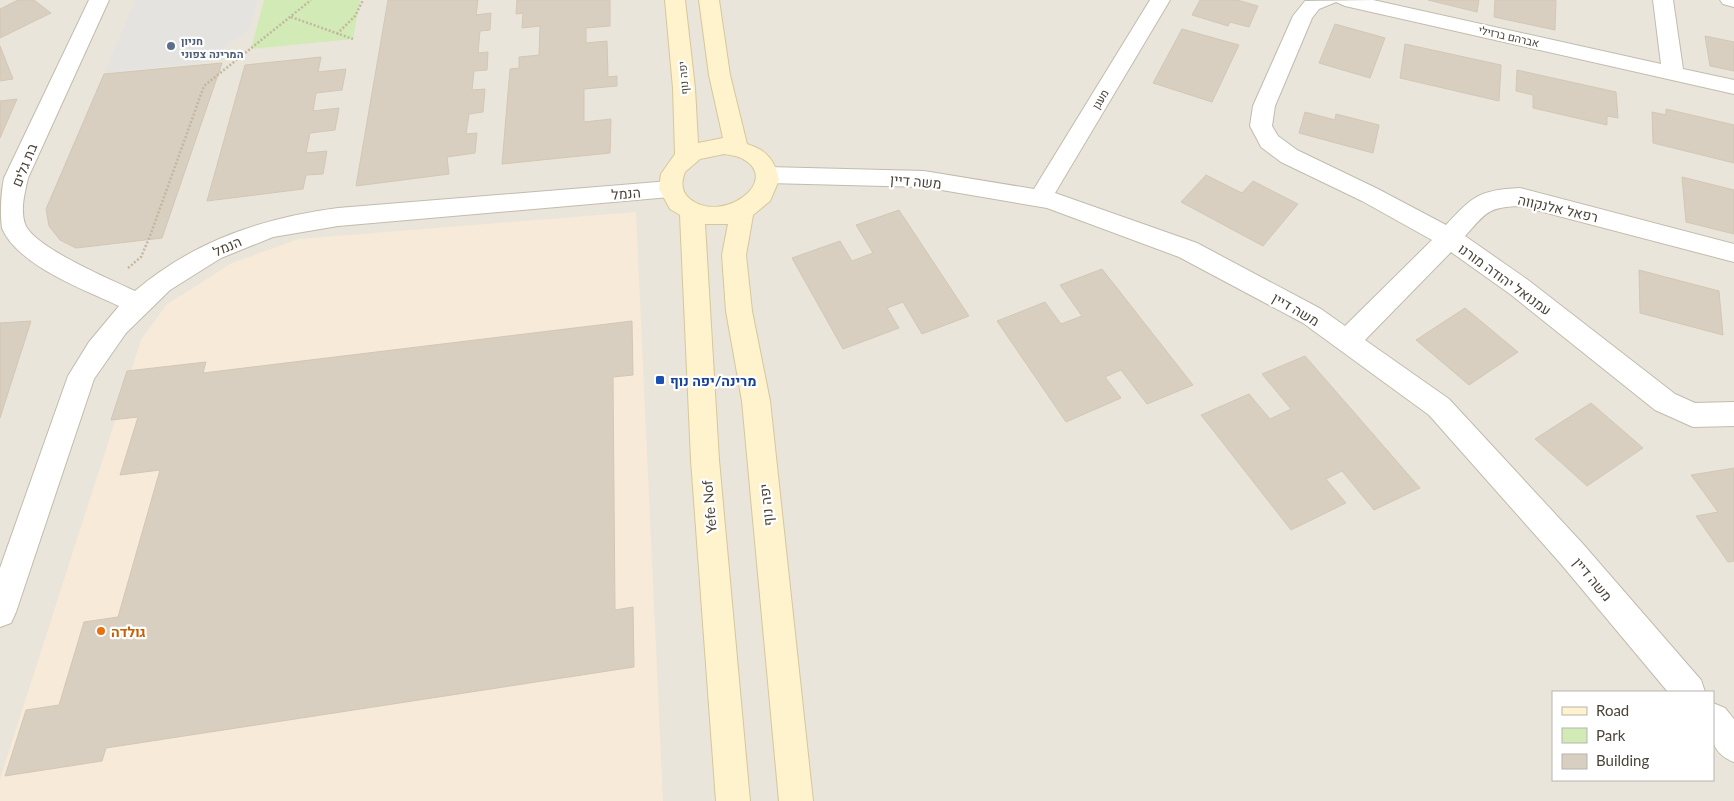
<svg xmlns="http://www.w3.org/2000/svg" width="1734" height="801" viewBox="0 0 1734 801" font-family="Lato,Heebo,sans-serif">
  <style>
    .residential { fill: #eae5da; fill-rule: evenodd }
    .commercial { fill: #f7ead8 }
    .green { fill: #d2eab5 }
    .parking { fill: #e5e3e0 }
    .building { fill: #d8cfc1; stroke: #d3c7b4 }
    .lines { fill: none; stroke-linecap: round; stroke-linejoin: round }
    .minor-casing { stroke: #c2bbae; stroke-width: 2 }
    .tertiary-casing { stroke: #c2bbae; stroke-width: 2 }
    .secondary-casing { stroke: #d6c79b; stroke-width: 2 }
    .path { stroke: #c4b79f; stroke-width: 2.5; stroke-dasharray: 2 2; stroke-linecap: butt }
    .minor { fill: #fff; fill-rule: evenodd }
    .tertiary { fill: #fff; fill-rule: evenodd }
    .secondary { fill: #fff3cd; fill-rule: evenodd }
    .service-dot { fill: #5c6f8a; stroke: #fff; stroke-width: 2 }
    .transit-dot { fill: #1a4fb4; stroke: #fff; stroke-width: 2 }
    .food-dot { fill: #e8710a; stroke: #fff; stroke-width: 2 }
    .labels { text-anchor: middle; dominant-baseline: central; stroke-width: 4.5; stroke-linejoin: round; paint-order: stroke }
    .far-street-label { font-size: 11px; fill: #4b4439; stroke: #fff }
    .far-service-label { font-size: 11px; font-weight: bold; fill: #4e5e75; stroke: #fff; text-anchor: start }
    .street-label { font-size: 14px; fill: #4b4439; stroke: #fff }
    .transit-label { font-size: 14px; font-weight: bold; fill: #164399; stroke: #fff; text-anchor: start }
    .food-label { font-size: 14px; font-weight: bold; fill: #c56008; stroke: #fff; text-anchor: start }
  </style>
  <rect width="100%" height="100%" fill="#f6f3ec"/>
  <path class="residential" d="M 0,0 L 1734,0 L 1734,801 L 0,801 ZM 1553,692 L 1713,692 L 1713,780 L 1553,780 Z"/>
  <path class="commercial" d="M 636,212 L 663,801 L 0,801 L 0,779 L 141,340 L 166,305 L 232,263 L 299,239 Z"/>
  <path class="green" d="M 264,0 L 360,0 L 353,39 L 251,49 Z"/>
  <path class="parking" d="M 135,0 L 258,0 L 249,30 L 204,62 L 104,74 Z"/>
  <path class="building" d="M 18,0 L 34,0 L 51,13 L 0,38 L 0,9 Z
    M 388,0 L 478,0 L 476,15 L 491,13 L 490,30 L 480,31 L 478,53 L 488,52 L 487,70 L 474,71 L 472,90 L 485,89 L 483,112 L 469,114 L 466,134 L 477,133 L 475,153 L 447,157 L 449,174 L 356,186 Z
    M 517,0 L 610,0 L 610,26 L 586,28 L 586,43 L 607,41 L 608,77 L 617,76 L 617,86 L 584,89 L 584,122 L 611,119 L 610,153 L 502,164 L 510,69 L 519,68 L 519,57 L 539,55 L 540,26 L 522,28 L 523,13 L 516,14 Z
    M 1200,0 L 1237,0 L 1258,6 L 1249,27 L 1230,22 L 1228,26 L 1192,15 Z
    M 1428,0 L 1479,0 L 1477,12 Z
    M 1495,0 L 1556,0 L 1555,30 L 1494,17 Z
    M 1335,24 L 1385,38 L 1370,78 L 1319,63 Z
    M 1182,29 L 1239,45 L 1212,102 L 1153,83 Z
    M 1705,36 L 1734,42 L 1734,71 L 1710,66 Z
    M 1405,44 L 1501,65 L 1499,101 L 1400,78 Z
    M 0,46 L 13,79 L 0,81 Z
    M 321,57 L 318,72 L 346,69 L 342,90 L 316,93 L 313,111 L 339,108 L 335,130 L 310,133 L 306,153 L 327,151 L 323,174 L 306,175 L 303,189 L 207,201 L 245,65 Z
    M 222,63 L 162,238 L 76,248 L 60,240 L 49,226 L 46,209 L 104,74 Z
    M 1517,70 L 1616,92 L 1618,118 L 1607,116 L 1607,125 L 1533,108 L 1533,95 L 1516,91 Z
    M 17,99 L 0,138 L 0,101 Z
    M 1666,109 L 1734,125 L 1734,163 L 1653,143 L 1652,112 L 1666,115 Z
    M 1305,112 L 1335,120 L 1336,114 L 1379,125 L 1373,153 L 1299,133 Z
    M 1206,175 L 1242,193 L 1253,181 L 1298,204 L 1263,246 L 1181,202 Z
    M 1682,177 L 1734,190 L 1734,234 L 1686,222 Z
    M 899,210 L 969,316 L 922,334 L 903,302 L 887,308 L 899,328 L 843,349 L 792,258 L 840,241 L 852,261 L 873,253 L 856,225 Z
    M 1102,269 L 1193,385 L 1147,404 L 1121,370 L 1105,377 L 1121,398 L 1066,422 L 997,321 L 1045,302 L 1061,324 L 1082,316 L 1060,285 Z
    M 1639,270 L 1719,291 L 1723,335 L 1640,313 Z
    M 1465,308 L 1518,352 L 1469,385 L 1416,340 Z
    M 31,321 L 0,418 L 0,323 Z
    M 632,321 L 633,375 L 613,377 L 615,610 L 633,607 L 634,667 L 106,748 L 102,761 L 5,776 L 26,710 L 59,705 L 84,622 L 118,617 L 160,470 L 120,475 L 138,417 L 111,420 L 127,371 L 206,362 L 203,373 Z
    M 1305,356 L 1420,488 L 1374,510 L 1342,471 L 1326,479 L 1346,503 L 1291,530 L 1201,415 L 1249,394 L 1270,419 L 1291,409 L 1262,374 Z
    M 1591,403 L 1643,448 L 1587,486 L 1535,439 Z
    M 1734,468 L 1734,561 L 1728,562 L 1696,516 L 1718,512 L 1691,475 Z"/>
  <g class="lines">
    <defs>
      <path id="minor" d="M 89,0 L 109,0 L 28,178 C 25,192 20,209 25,224 C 33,247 112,280 135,291 C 194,241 262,218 338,208 L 670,181 L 678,183 L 682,189 L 678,195 L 670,197 L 338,226 L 273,237 L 221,258 L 170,290 L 126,333 L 94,379 L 16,612 L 11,623 L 0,627 L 0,568 L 68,376 L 89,342 L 119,306 C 85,290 17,265 2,228 C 0,213 1,193 4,178 Z
        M 1150,0 L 1170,0 L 1055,193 L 1197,243 L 1321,309 L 1345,326 L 1432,240 L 1362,201 L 1281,162 L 1261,147 L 1258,141 L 1250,126 L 1253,106 L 1293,16 L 1305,1 L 1373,0 L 1661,64 L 1653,0 L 1673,0 L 1683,69 L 1734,80 L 1734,94 L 1345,6 L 1336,2 L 1319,9 L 1312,18 L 1275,106 L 1272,126 L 1278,136 L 1297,150 L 1378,189 L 1446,225 C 1473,196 1479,190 1520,188 L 1734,244 L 1734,262 L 1520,206 C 1487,207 1486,213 1465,236 L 1528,280 L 1675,394 L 1695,403 L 1734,402 L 1734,426 L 1693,427 L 1655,410 L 1510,294 L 1451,252 L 1365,340 L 1449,399 L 1583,544 L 1701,680 L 1705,692 L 1668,692 L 1561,564 L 1429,415 L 1303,323 L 1179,257 L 1047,208 L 924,187 L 768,183 L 760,181 L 756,175 L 760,169 L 768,167 L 924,171 L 1034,189 Z
        M 1713,703 L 1725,708 L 1734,719 L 1734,762 C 1706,751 1711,729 1713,703 Z"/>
      <path id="tertiary" d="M 1720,0 L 1734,0 L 1734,7 L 1723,4 Z"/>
      <path id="secondary" d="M 665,0 L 685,0 L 695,88 L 698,143 L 723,138 L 709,75 L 699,0 L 719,0 L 730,75 L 747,144 C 767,150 775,161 779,180 L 770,201 L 753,215 L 746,255 L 752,311 L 770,401 L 813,801 L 779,801 L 742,401 L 726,311 L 722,255 L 728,224 L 705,224 L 719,460 L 750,801 L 716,801 L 691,460 L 680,215 L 670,209 L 659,189 L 661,174 L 675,154 L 673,88 ZM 724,154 C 730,155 738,156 743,159 C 782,180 723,225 690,199 C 681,192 681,182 685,172 L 700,159 Z"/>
    </defs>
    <use href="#minor" class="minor-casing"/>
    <use href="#tertiary" class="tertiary-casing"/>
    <use href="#secondary" class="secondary-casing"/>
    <path class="path" d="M 291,17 L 353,39
      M 337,34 L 355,16 L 363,0
      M 128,268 L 141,257 L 150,236 L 204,86 L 311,0"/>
    <use href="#minor" class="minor"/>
    <use href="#tertiary" class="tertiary"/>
    <use href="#secondary" class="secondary"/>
  </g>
  <circle class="service-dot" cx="171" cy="46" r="5"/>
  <rect class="transit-dot" x="655" y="375" width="10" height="10" rx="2.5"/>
  <circle class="food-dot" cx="101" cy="631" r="5"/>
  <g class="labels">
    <g class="far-street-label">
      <text transform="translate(1509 36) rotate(13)">אברהם ברזילי</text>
      <text transform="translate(683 78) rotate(-95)">יפה נוף</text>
      <text transform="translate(1100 99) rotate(-59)">מעגן</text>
    </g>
    <g class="far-service-label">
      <text x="181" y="40">חניון<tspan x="181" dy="13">המרינה צפוני</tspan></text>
    </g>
    <g class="street-label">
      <text transform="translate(24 165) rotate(-68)">בת גלים</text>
      <text transform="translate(916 181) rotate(5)">משה דיין</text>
      <text transform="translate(626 193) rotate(-5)">הנמל</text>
      <text transform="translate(1558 208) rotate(13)">רפאל אלנקווה</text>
      <text transform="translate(227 246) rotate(-24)">הנמל</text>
      <text transform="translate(1505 279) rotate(36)">עמנואל יהודה מורנו</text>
      <text transform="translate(1296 309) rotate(30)">משה דיין</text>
      <text transform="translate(766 505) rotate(-96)">יפה נוף</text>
      <text transform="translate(709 507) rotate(-95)">Yefe Nof</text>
      <text transform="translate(1593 579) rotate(50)">משה דיין</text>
    </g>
    <g class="transit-label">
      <text x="670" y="380">מרינה/יפה נוף</text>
    </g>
    <g class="food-label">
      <text x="111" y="631">גולדה</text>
    </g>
  </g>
  <rect x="1552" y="691" width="162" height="90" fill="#ffffff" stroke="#b7b4b0"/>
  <rect x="1562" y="707" width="25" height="8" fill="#fff3cd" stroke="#b7b4b0"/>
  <text x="1596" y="716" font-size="15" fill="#4b4439">Road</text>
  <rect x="1562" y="728" width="25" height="15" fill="#d2eab5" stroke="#b7b4b0"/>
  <text x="1596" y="741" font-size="15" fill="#4b4439">Park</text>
  <rect x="1562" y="754" width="25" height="15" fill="#d8cfc1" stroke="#b7b4b0"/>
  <text x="1596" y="766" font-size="15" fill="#4b4439">Building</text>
</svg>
